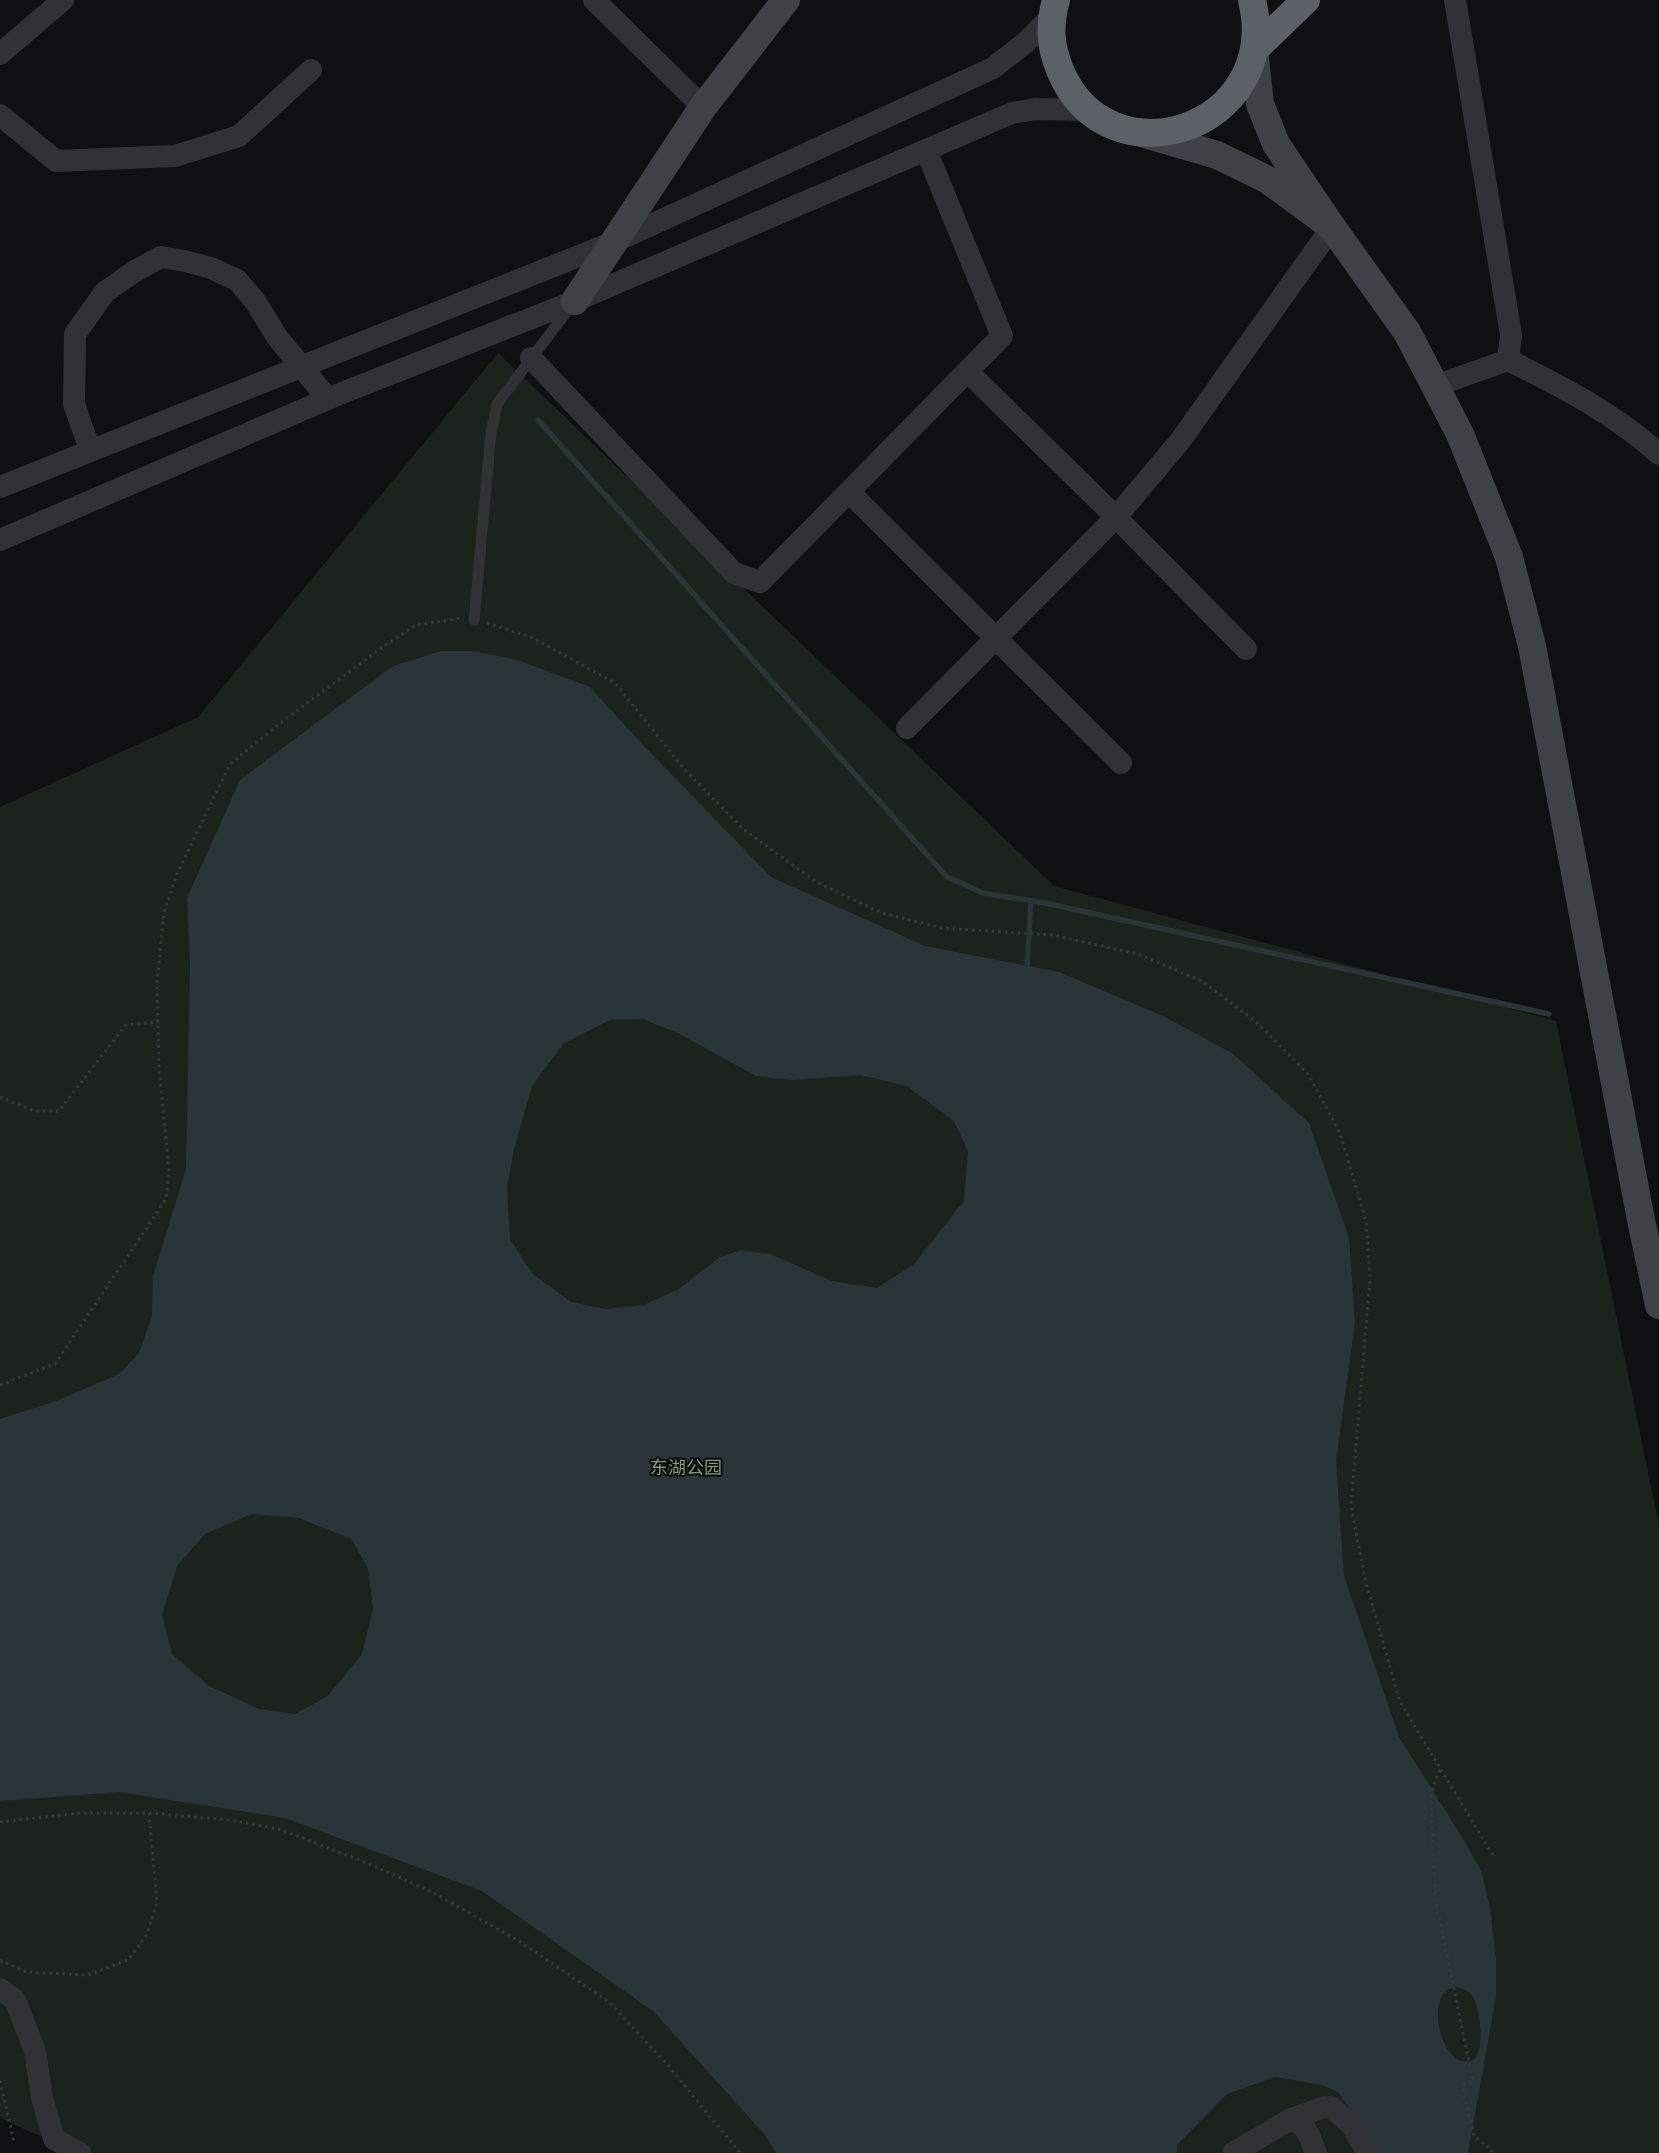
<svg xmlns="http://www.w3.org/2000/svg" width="1659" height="2153" viewBox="0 0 1659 2153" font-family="'Roboto Condensed','Noto Sans SC',sans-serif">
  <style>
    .green { fill: #1c231c }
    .water { fill: #293539; fill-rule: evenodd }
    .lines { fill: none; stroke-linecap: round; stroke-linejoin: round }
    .stream { stroke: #293539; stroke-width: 5.5 }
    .path { stroke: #36393d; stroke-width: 3; stroke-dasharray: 2.5 4; stroke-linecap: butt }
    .lane { stroke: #303236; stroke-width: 11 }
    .street { stroke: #303236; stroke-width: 22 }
    .secondary { stroke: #3e4246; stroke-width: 28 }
    .highway { stroke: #5c6167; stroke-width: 28 }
    .labels { text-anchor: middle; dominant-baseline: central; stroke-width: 4; stroke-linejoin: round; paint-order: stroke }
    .park-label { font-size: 18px; fill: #7c9d77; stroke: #0b0b0c }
  </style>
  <rect width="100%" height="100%" fill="#0f1011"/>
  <path class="green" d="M 498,353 L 1054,886 L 1556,1021 L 1659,1526 L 1659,2153 L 77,2153 L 0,2118 L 0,807 L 198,717 Z"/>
  <path class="water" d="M 441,651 L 472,651 L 517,660 L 590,687 L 642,744 L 771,877 L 925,946 L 1059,972 L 1163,1016 L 1232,1053 L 1309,1123 L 1349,1238 L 1355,1323 L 1336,1460 L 1344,1576 L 1399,1737 L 1464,1840 L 1482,1873 L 1490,1908 L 1496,1961 L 1496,1997 L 1468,2153 L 1373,2153 L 1353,2114 L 1338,2092 L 1322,2085 L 1275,2077 L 1227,2094 L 1177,2145 L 1177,2153 L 776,2153 L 766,2136 L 653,2011 L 482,1891 L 285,1818 L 120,1792 L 0,1801 L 0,1419 L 56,1401 L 119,1374 L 139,1353 L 152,1316 L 153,1276 L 186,1169 L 190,964 L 187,898 L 240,780 L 393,666 ZM 643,1019 L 678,1033 L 756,1076 L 793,1080 L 860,1075 L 907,1086 L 954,1121 L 968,1151 L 964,1201 L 914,1264 L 877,1288 L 832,1281 L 770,1254 L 741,1250 L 720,1257 L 677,1290 L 644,1305 L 606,1309 L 571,1302 L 533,1274 L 510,1239 L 507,1187 L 514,1149 L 532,1086 L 563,1044 L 610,1020 ZM 252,1514 L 299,1518 L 351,1539 L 368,1568 L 373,1608 L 362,1654 L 328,1696 L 295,1714 L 259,1709 L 209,1686 L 172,1654 L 162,1615 L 177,1566 L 205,1534 ZM 1457,1987 C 1464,1989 1469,1991 1473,1997 C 1480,2008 1487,2056 1471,2061 C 1443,2068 1429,2010 1444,1993 C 1447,1989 1453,1988 1457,1987 Z"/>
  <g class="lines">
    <path class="stream" d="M 538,420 L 947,877 L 983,893 L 1045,903 L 1549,1014
      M 1027,966 L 1031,901"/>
    <path class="path" d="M 487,623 L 533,638 L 615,683 L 685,770 L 743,829 L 818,883 L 882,913 L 942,928 L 1052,935 L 1138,954 L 1202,981 L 1256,1022 L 1308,1074 L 1340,1133 L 1366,1221 L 1370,1277 L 1351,1506 L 1365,1579 L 1400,1702 L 1494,1857
      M 0,1097 L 35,1111 L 59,1111 L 126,1025 L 158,1022
      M 0,1385 L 55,1364 L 166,1199 L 169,1171 L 159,1068 L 157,983 L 164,912 L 177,874 L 230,764 L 284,720 L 384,646 L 416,625 L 461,618
      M 1440,1770 L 1435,1781 L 1431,1799 L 1435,1897 L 1473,2081 L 1462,2086 L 1474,2136 L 1492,2150 L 1491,2153
      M 0,1822 L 80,1813 L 149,1813 L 230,1820 L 279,1829 L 367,1863 L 434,1893 L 519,1941 L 609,2002 L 667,2064 L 740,2153
      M 0,1960 L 26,1972 L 88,1975 L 128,1960 L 147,1934 L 157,1903 L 149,1813
      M 0,2081 L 14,2142"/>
    <path class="lane" d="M 474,620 L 491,433 L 497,404 L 571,306"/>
    <path class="street" d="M 594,0 L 703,107
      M 0,54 L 63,0
      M 0,115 L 56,161 L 175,156 L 239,136 L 311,70
      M 531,358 L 734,573 L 760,582 L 1002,336 L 926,150
      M 1508,360 C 1561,386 1615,414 1659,454
      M 968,372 L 1116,517 L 1246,649
      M 1435,386 L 1508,360 L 1511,335 L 1455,0
      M 90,450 L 74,404 L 75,334 L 105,292 L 135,271 L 161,257 L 185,261 L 211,268 L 237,280 L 255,301 L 277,337 L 328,399
      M 0,487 L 614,242 L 993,68 L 1025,43 L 1051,17
      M 850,493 L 1121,763
      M 0,540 L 342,393 L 575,301 L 1012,113 L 1035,109 L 1089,110
      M 907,728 L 1116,517 L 1180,441 L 1332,227
      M 0,1989 L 15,2000 L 35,2051 L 42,2098 L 54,2139 L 80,2153
      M 1289,2120 L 1324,2107 L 1331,2107 L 1351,2124 L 1368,2153
      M 1233,2153 L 1289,2120 C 1308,2124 1309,2136 1316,2153"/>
    <path class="secondary" d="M 1138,132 L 1217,155 L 1268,180 L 1332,227 L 1276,144 L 1260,104 L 1254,50
      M 1332,227 L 1407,332 L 1460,434 L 1509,557 L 1532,646 L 1641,1220 L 1659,1305
      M 575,301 L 703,107 L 786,0"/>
    <path class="highway" d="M 1056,0 C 1049,25 1050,46 1060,70 C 1108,186 1283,129 1252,0
      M 1254,50 L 1306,0"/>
  </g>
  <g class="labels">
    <g class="park-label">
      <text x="686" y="1467">东湖公园</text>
    </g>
  </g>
</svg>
